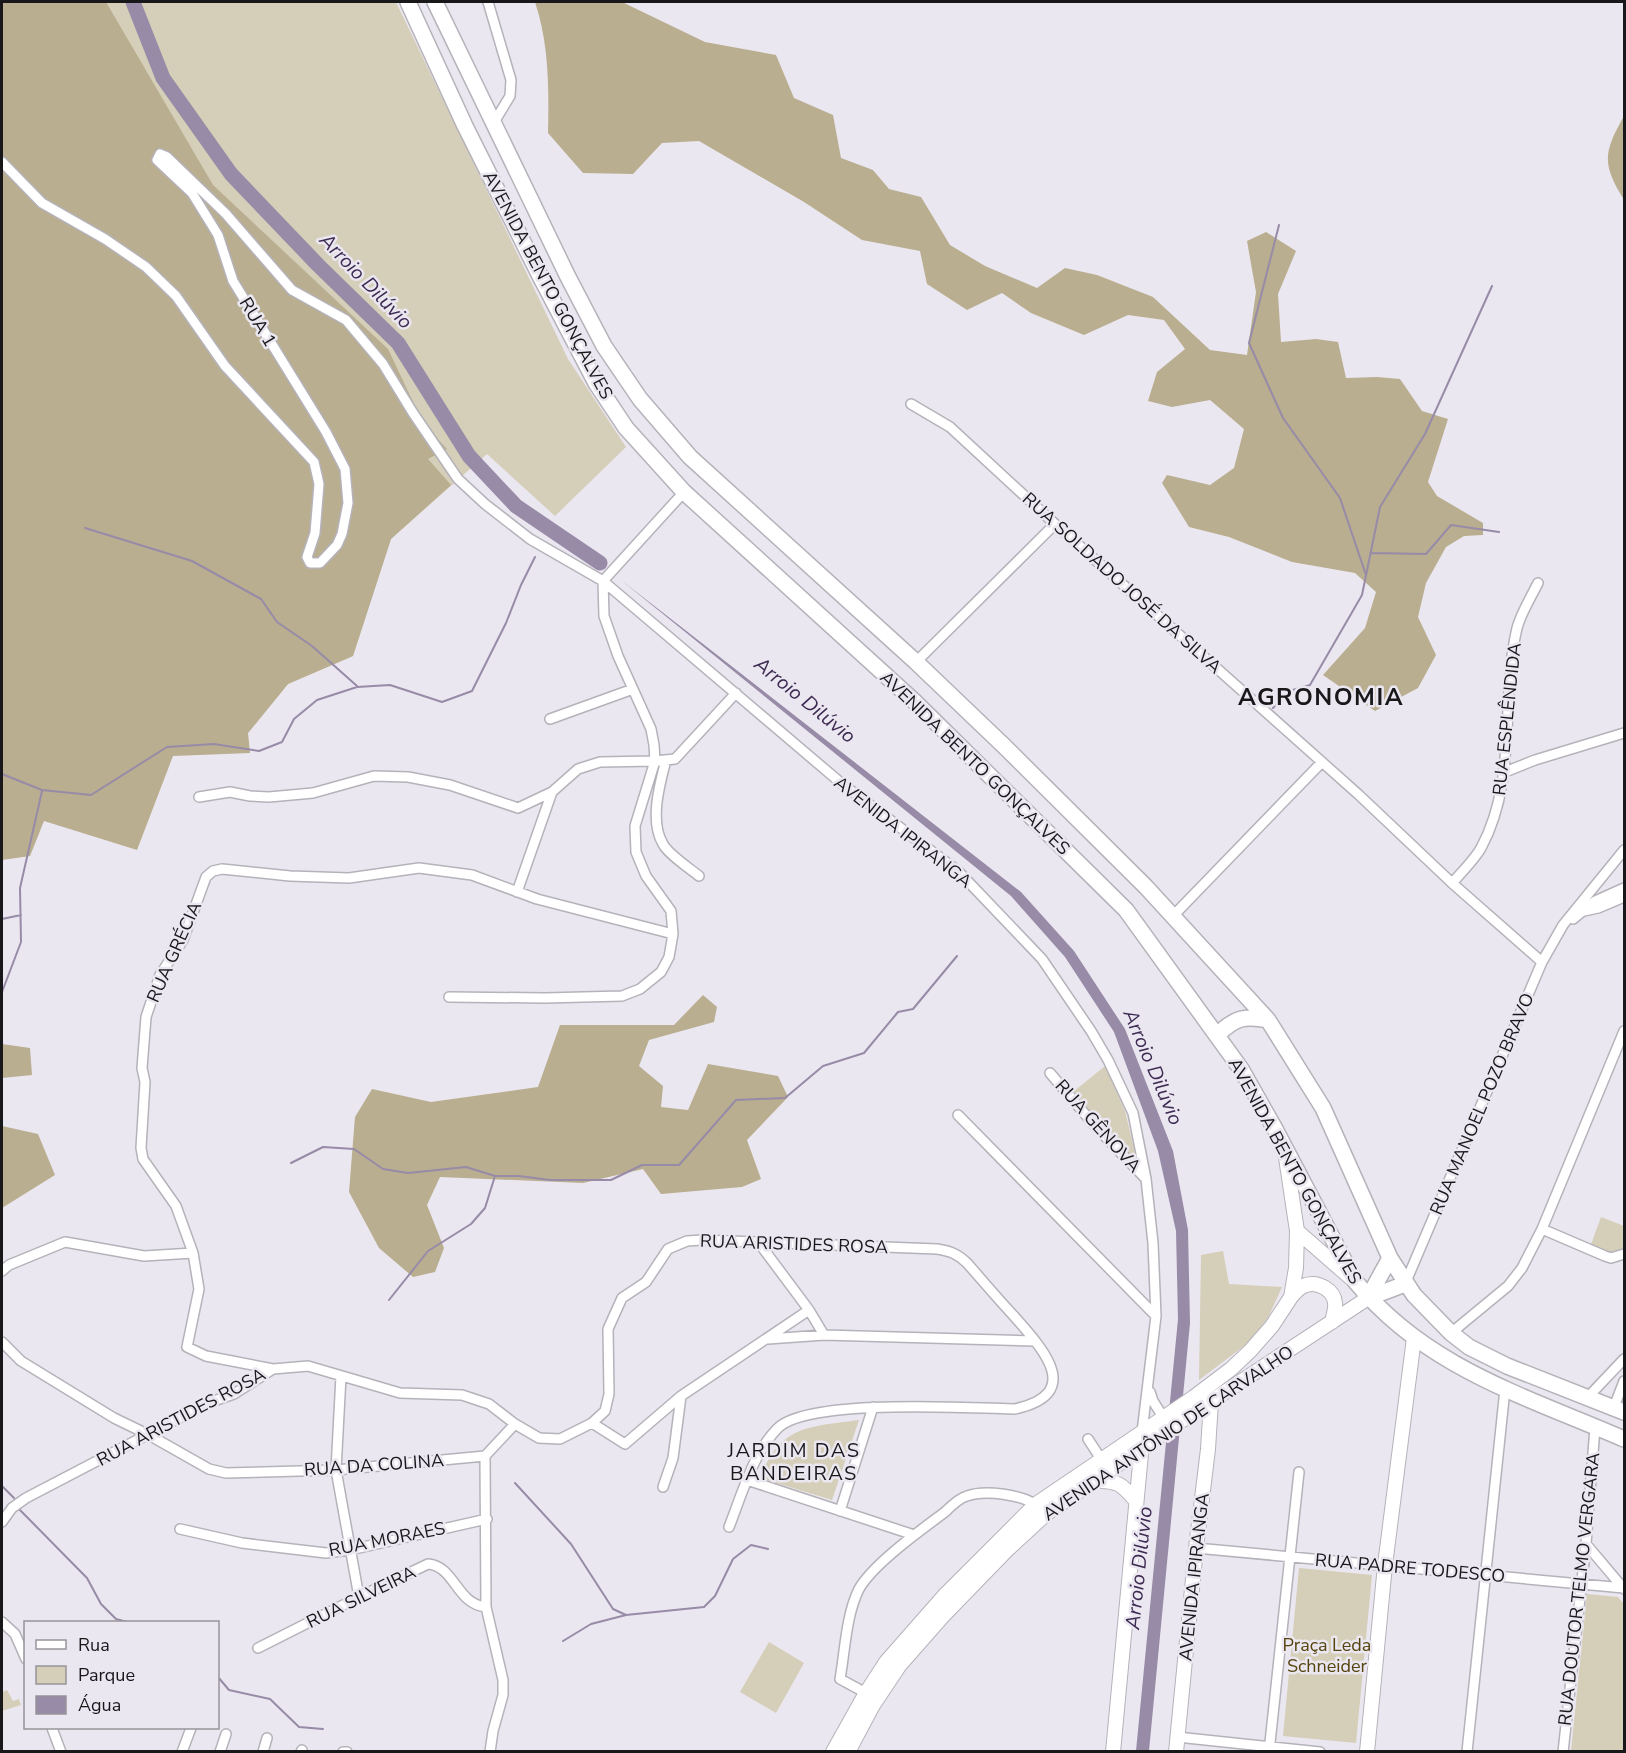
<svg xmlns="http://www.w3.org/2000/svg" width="1626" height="1753" viewBox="0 0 1626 1753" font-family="'Nunito Sans',sans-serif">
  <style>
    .green { fill: #d5ceb8 }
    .forest { fill: #b9ae90 }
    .water { fill: #978ba7 }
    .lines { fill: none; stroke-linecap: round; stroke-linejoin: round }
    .stream { stroke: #978ba7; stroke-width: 2 }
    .river { stroke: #978ba7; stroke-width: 15 }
    .street-casing { stroke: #b5b2ba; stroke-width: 12 }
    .secondary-casing { stroke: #b5b2ba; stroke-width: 16 }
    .primary-casing { stroke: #b5b2ba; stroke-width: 18 }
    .street { stroke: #fff; stroke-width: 9 }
    .secondary { stroke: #fff; stroke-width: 14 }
    .primary { stroke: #fff; stroke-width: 15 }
    .labels { text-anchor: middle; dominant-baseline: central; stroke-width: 5; stroke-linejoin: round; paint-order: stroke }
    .street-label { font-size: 18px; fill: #18171a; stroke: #ebe7f0 }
    .park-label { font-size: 18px; fill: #55440d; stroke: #ebe7f0 }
    .water-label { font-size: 20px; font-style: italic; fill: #3d2a52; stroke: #ebe7f0 }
    .neighbourhood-label { font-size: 20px; letter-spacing: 1.5px; fill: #18171a; stroke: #ebe7f0 }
    .district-label { font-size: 24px; font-weight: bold; letter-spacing: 1.5px; fill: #18171a; stroke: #ebe7f0 }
  </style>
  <rect width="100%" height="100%" fill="#ebe7f0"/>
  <path class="green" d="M 2,2 L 396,2 L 568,359 L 626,447 L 555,516 L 487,454 L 391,539 L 353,656 L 288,684 L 248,733 Z
    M 1105,1066 L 1125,1111 L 1138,1165 L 1073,1092 Z
    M 1601,1217 L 1624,1226 L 1624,1248 L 1607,1254 L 1590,1247 Z
    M 1223,1251 L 1229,1284 L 1282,1287 L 1268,1318 L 1248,1343 L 1199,1380 L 1201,1255 Z
    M 859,1420 L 832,1500 L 760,1478 C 781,1424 810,1427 859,1420 Z
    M 1299,1568 L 1372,1575 L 1356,1743 L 1283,1736 Z
    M 1587,1594 L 1618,1597 L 1624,1604 L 1624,1751 L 1571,1751 Z
    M 769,1642 L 804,1663 L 776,1713 L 740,1692 Z
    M 7,1690 L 13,1701 L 19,1699 L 21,1705 L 2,1711 L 2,1692 Z"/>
  <path class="forest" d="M 2,2 L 106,2 L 213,185 L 388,349 L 423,423 L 447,449 L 428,459 L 451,485 L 391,539 L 353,656 L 288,684 L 248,733 L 250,753 L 173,756 L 137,850 L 44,821 L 30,856 L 2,860 Z
    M 535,2 L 622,2 L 705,42 L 776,55 L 794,98 L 833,115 L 841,158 L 873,170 L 889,189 L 921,197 L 950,245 L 985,266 L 1037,288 L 1065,268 L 1097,275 L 1153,297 L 1210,350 L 1247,355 L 1256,292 L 1247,241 L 1266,232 L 1296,251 L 1278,294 L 1281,342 L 1316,339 L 1338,342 L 1346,378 L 1377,377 L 1400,379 L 1422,411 L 1448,419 L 1428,482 L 1437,496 L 1483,523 L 1483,535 L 1464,536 L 1446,547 L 1426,583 L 1418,617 L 1436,655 L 1418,688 L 1375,711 L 1323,675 L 1365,628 L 1376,592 L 1355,573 L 1292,562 L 1229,537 L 1189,527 L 1162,483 L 1167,475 L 1210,485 L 1234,468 L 1244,429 L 1210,400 L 1172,407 L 1148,401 L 1157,372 L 1185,349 L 1164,320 L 1128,315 L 1084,335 L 1031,313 L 1002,293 L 967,310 L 927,284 L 920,251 L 862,240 L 804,202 L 699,141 L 662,143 L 633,174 L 583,173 L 548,133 C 549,88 549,44 535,2 Z
    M 1624,116 L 1624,200 C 1602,164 1603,153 1624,116 Z
    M 703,995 L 717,1007 L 714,1022 L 649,1040 L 639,1066 L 663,1086 L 661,1107 L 688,1110 L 708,1064 L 778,1076 L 788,1097 L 747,1140 L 761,1179 L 742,1187 L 661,1194 L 643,1169 L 583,1183 L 440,1177 L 427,1205 L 444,1248 L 435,1272 L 413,1277 L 379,1248 L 349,1192 L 355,1117 L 372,1089 L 431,1102 L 538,1087 L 560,1025 L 674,1025 Z
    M 2,1044 L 30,1048 L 32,1075 L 2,1078 Z
    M 2,1126 L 38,1134 L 55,1175 L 2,1208 Z"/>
  <path class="water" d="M 621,580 L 1021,892 L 1074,951 L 1125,1029 L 1173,1151 L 1188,1230 L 1190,1323 L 1149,1751 L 1136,1751 L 1178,1319 L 1176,1231 L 1158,1151 L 1114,1032 L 1065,957 L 1011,896 Z"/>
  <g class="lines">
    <path class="stream" d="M 1279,225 L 1249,343 L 1283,418 L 1340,498 L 1366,575
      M 85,528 L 192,561 L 261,599 L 277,622 L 312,646 L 357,686
      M 1371,553 L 1426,554 L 1451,525 L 1499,532
      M 1273,708 L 1289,691 L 1310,685 L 1362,595 L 1380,507 L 1425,434 L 1492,286
      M 2,774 L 42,790 L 91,795 L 167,747 L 214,744 L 259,751 L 282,742 L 294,719 L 317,700 L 357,687 L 390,685 L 442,702 L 472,691 L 506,623 L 521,585 L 535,557
      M 2,919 L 21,915
      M 2,992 L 21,942 L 20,888 L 42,791
      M 291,1163 L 323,1147 L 354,1149 L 383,1169 L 408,1173 L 466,1167 L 495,1176 L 519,1176 L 550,1180 L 611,1180 L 642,1165 L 679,1165 L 736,1100 L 785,1098 L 823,1066 L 864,1053 L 898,1012 L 913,1009 L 957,956
      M 389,1300 L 428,1251 L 471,1224 L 485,1208 L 495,1176
      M 515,1483 L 571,1544 L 613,1609 L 626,1615 L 704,1607 L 715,1596 L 733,1559 L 751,1545 L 768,1549
      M 2,1486 L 14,1498
      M 18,1508 L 87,1578 L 101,1604 L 116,1619 L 127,1622
      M 563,1641 L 591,1624 L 626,1615
      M 218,1677 L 229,1690 L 270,1699 L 299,1727 L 323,1729"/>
    <path class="river" d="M 133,2 L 163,78 L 231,174 L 318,265 L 398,343 L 469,456 L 516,506 L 600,563"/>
    <defs>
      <path id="street" d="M 488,2 L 511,80 L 510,96 L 493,124
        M 2,162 L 42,203 L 105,239 L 146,267 L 176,296 L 225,366 L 314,462 L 319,484 L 315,533 L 307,557 L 310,563 L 320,563 L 337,545 L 342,534 L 348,503 L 345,469 L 326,432 L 233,281 L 218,235 L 192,193 L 157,160 L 160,154 L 167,157 L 226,214 L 292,290 L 346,320 L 383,364 L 413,413 L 458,479 L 485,504 L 530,539 L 603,581 L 841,783 L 958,871 L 1042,959 L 1091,1031 L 1108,1060 L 1133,1113 L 1146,1179 L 1153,1243 L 1156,1316 L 1142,1432
        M 911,404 L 950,427 L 1055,524 L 1359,795 L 1452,883 L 1542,962
        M 916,662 L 1055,524
        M 550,719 L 633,689
        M 666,760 C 660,783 649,821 663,844 C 668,854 689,868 699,876
        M 1505,772 L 1535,760 L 1624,733
        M 199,797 L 230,792 L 250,796 L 269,797 L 313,793 L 374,776 L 408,777 L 450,785 L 518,808 L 552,792 L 578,769 L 600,762 L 655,761 L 675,759 L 736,693
        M 1452,883 C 1462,872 1474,860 1481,848 C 1518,780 1500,701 1517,628 C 1521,613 1531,597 1538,583
        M 517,892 L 552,792
        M 1584,911 L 1598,908 L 1624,897
        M 1173,916 L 1322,762
        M 1573,919 L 1595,901 L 1624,888
        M 449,997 L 545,998 L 622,996 L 640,989 L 661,972 L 669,957 L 673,934 L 671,911 L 646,876 L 636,852 L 635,826 L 655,761 L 654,745 L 651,729 L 618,656 L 604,616 L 603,581 L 684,492
        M 1050,1073 L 1096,1127 L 1145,1178
        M 958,1115 L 1156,1316
        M 1542,1229 L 1605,1256 L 1611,1258 L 1624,1254
        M 759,1243 L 809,1310 L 824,1335
        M 2,1271 L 9,1265 L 65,1242 L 144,1256 L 193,1253
        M 1405,1284 L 1542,962 L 1563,925 L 1624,850
        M 1451,1333 L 1508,1286 L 1522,1268 L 1542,1229 L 1624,1031
        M 768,1339 L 824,1335 L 1035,1341
        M 2,1342 L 21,1361 L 114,1418 L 149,1435 L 209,1469 L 226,1473 L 336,1470 L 485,1456
        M 273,1369 L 206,1356 L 187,1347 L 199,1289 L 193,1253 L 176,1206 L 143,1159 L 141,1148 L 145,1082 L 142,1068 L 146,1017 L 160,975 L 183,940 L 206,877 L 213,871 L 222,869 L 290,876 L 349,878 L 419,868 L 472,875 L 537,899 L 673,934
        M 341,1376 L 336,1470 L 359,1597
        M 1150,1392 L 1153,1401 L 1163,1417
        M 1588,1397 L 1624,1359
        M 1614,1407 L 1624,1381
        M 592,1423 L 625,1444 L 681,1396 L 809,1310
        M 1088,1439 L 1101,1459
        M 485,1456 L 486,1607 L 503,1680 L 503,1695 L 493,1731 L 490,1752
        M 485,1456 L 515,1424
        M 747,1480 L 914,1535
        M 663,1487 L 673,1458 L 681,1396
        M 840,1511 L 873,1407
        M 2,1522 L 12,1508 L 26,1498 L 208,1403 L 234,1394 L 273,1369 L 308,1366 L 400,1393 L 462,1395 L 489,1404 L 515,1424 L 539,1438 L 560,1439 L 592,1423 L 605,1411 L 609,1394 L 608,1329 L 622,1298 L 646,1282 L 668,1249 L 687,1241 L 702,1240 L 937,1249 C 950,1251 958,1254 967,1263 C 982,1280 997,1298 1013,1315 C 1041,1347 1086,1393 1015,1409 C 970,1408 806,1398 777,1429 C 753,1453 741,1497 729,1527
        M 180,1529 L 242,1543 L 326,1553 L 350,1550 L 487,1519
        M 1586,1544 L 1624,1589
        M 1196,1548 L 1624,1588
        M 2,1622 L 15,1634 L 26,1659
        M 258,1648 L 359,1597 L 428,1564 C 455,1566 456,1604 486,1607
        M 866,1693 L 840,1679 C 845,1651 846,1615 859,1589 C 873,1564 921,1530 945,1512 C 951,1506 959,1498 967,1496 C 985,1489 1023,1495 1038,1506
        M 52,1728 L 61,1752
        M 1177,1737 L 1320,1752
        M 182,1752 L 191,1728
        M 220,1752 L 226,1734
        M 263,1752 L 267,1738
        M 301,1752 L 302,1750
        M 343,1752 L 347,1752
        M 1269,1752 L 1299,1472
        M 1467,1752 L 1505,1389
        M 1563,1752 L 1586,1544 L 1595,1427"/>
      <path id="secondary" d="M 1297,1231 L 1352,1279
        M 1291,1297 C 1295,1292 1299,1287 1306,1285 C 1318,1281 1334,1290 1335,1303 C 1336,1309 1333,1316 1332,1322
        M 1095,1481 C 1117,1480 1122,1484 1136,1501
        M 833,1752 L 866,1693 L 886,1662 L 944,1596 L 1036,1504 L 1194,1397 L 1231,1369 L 1250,1351 L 1272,1326 L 1291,1297 L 1296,1268 L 1297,1231 L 1285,1151
        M 848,1752 L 873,1705 L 899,1666 L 943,1616 L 1008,1549 L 1046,1514 L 1187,1417 L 1368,1298
        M 1113,1752 L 1142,1443
        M 1176,1752 L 1196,1548 L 1208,1449 L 1211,1402
        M 1367,1752 L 1385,1565 L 1414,1338"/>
      <path id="primary" d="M 408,2 L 465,126 L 540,276 L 596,383 L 626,428 L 684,492 L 915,702 L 1126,910 L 1241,1069 L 1275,1129 L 1355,1281 C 1426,1368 1525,1396 1624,1439
        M 435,2 L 568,277 L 604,346 L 640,399 L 690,457 L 916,662 L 1003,745 L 1146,887 L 1268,1020 L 1323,1108 L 1390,1258 L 1414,1295 L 1451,1333 L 1469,1347 L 1507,1366 L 1624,1412
        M 1217,1035 C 1235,1018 1244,1015 1268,1020
        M 1368,1298 L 1390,1258
        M 1368,1298 L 1405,1284"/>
    </defs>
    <use href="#street" class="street-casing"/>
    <use href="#secondary" class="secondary-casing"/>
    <use href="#primary" class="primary-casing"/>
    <use href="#street" class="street"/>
    <use href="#secondary" class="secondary"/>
    <use href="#primary" class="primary"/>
  </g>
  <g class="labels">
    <g class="street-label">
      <text transform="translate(548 285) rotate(62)">AVENIDA BENTO GONÇALVES</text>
      <text transform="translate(258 322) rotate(59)">RUA 1</text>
      <text transform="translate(1122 583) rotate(42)">RUA SOLDADO JOSÉ DA SILVA</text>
      <text transform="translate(1507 719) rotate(-84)">RUA ESPLÊNDIDA</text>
      <text transform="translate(975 763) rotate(44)">AVENIDA BENTO GONÇALVES</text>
      <text transform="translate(903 832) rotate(38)">AVENIDA IPIRANGA</text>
      <text transform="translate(174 952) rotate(-66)">RUA GRÉCIA</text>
      <text transform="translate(1482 1104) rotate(-67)">RUA MANOEL POZO BRAVO</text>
      <text transform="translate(1098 1126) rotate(48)">RUA GÊNOVA</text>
      <text transform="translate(1295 1171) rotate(61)">AVENIDA BENTO GONÇALVES</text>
      <text transform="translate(794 1244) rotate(2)">RUA ARISTIDES ROSA</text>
      <text transform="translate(181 1417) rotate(-28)">RUA ARISTIDES ROSA</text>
      <text transform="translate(1168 1433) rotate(-34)">AVENIDA ANTÔNIO DE CARVALHO</text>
      <text transform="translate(374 1465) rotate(-4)">RUA DA COLINA</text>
      <text transform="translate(387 1539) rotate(-11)">RUA MORAES</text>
      <text transform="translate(1410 1568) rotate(5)">RUA PADRE TODESCO</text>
      <text transform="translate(1194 1577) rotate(-84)">AVENIDA IPIRANGA</text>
      <text transform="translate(1579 1589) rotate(-84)">RUA DOUTOR TELMO VERGARA</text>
      <text transform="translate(361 1597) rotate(-26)">RUA SILVEIRA</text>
    </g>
    <g class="park-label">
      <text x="1327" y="1645">Praça Leda<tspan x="1327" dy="21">Schneider</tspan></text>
    </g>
    <g class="water-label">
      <text transform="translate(366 281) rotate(46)">Arroio Dilúvio</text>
      <text transform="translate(805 700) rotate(39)">Arroio Dilúvio</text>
      <text transform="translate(1153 1067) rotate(67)">Arroio Dilúvio</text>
      <text transform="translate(1139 1568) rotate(-84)">Arroio Dilúvio</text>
    </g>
    <g class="neighbourhood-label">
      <text x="794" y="1450">JARDIM DAS<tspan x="794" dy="23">BANDEIRAS</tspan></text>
    </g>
    <g class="district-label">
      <text x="1321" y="697">AGRONOMIA</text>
    </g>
  </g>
  <rect width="1626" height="1753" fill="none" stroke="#18171a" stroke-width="6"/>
  <rect x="24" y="1621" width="195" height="108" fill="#ebe7f0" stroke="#97949a" stroke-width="1.5"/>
  <rect x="36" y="1640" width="30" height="9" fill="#ffffff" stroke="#97949a" stroke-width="1.5"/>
  <text x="78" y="1651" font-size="18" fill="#18171a">Rua</text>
  <rect x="36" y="1666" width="30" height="18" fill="#d5ceb8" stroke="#97949a" stroke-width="1.5"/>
  <text x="78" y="1681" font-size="18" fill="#18171a">Parque</text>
  <rect x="36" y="1696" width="30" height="18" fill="#978ba7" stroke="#97949a" stroke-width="1.5"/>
  <text x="78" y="1711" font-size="18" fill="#18171a">Água</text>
</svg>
